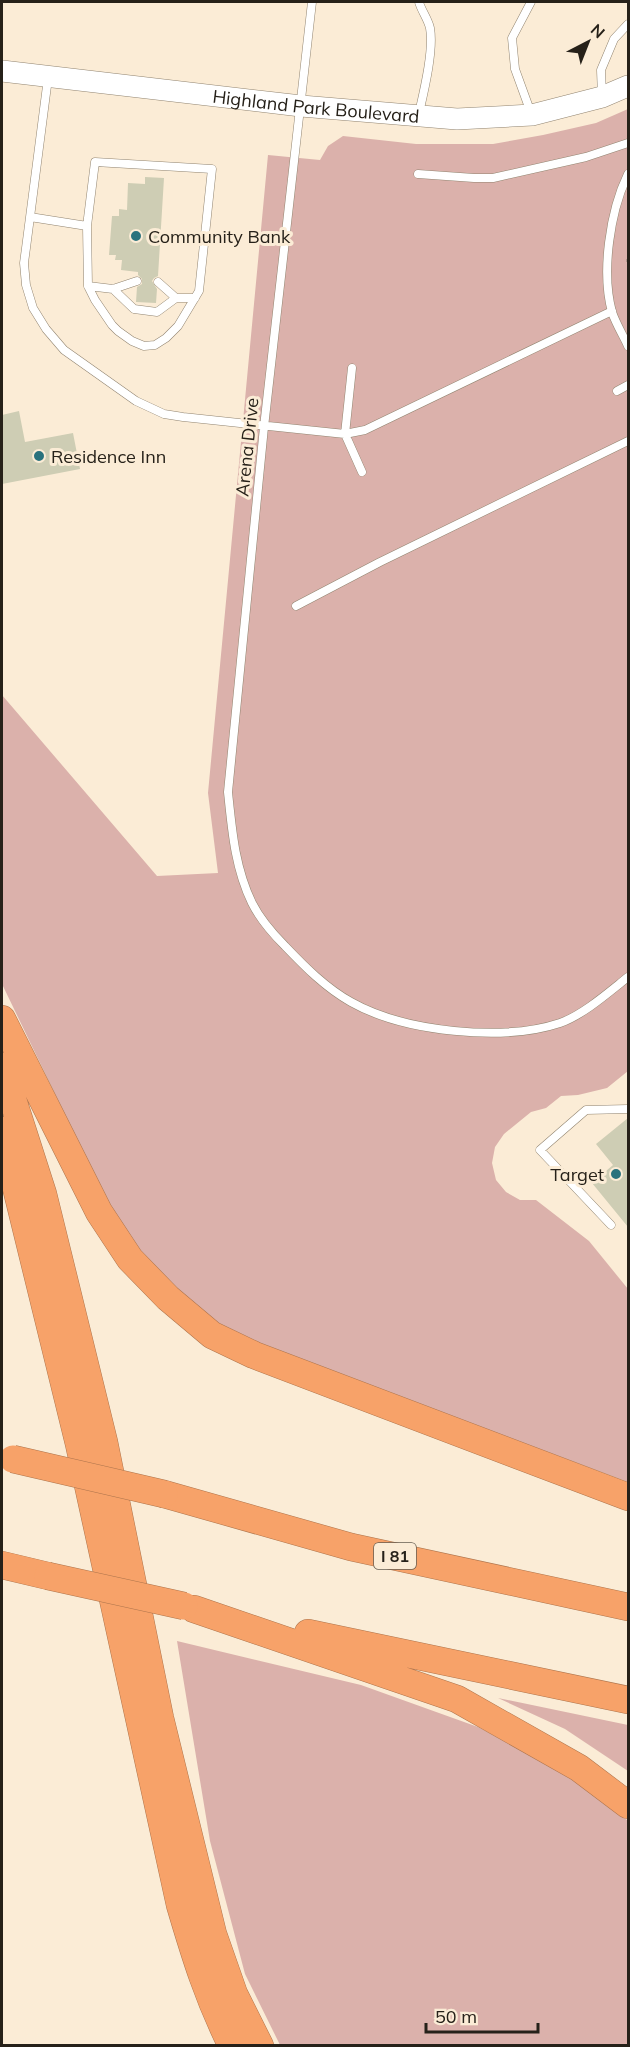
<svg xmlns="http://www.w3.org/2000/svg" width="630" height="2047" viewBox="0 0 630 2047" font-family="Mulish,sans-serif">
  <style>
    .green { fill: #dbb1ab }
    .building { fill: #cecdb4 }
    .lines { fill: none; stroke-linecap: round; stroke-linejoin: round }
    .service-casing { stroke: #918470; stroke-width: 9 }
    .secondary-casing { stroke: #918470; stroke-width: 22 }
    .motorway-casing { stroke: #ae754d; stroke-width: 28 }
    .path { stroke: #8e8475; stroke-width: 3; stroke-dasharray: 3 4.5; stroke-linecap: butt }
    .service { stroke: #fff; stroke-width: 8 }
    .secondary { stroke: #fff; stroke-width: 21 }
    .motorway { stroke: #f7a269; stroke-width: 27 }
    .motorway-bridge-casing { stroke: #ae754d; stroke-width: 28; stroke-linecap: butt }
    .motorway-bridge { stroke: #f7a269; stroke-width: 27 }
    .poi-dot { fill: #2a727d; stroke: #fbecd6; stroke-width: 2 }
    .labels { text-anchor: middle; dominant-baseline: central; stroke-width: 6; stroke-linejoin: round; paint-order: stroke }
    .shield { fill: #fbecd6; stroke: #665e52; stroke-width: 1.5 }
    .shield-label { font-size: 16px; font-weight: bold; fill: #262119 }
    .street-label { font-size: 18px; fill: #262119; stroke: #fbecd6 }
    .poi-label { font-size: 18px; fill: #262119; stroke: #fbecd6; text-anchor: start }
  </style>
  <rect width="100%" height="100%" fill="#fbecd6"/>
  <path class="green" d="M 628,109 L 628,1071 L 607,1088 L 578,1095 L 561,1096 L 546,1108 L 531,1112 L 504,1134 L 495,1147 L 492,1163 L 496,1180 L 506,1192 L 520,1200 L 536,1200 L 589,1241 L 628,1289 L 628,1482 L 251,1342 L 212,1319 L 166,1281 L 129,1237 L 105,1198 L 2,984 L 2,695 L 157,876 L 218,873 L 208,793 L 268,155 L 320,160 L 328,146 L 343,136 L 416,144 L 493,144 L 543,135 L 596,123 Z
    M 177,1641 L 361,1685 L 478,1727 L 562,1771 L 615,1808 L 628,1821 L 628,2045 L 280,2045 L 245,1974 L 210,1841 Z
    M 498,1698 L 628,1725 L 628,1771 L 565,1729 Z"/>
  <path class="building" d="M 145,177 L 164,178 L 158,276 L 154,278 L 152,281 L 157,289 L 156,303 L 136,302 L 137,287 L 142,284 L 142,279 L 138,275 L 138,272 L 121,270 L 122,260 L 115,260 L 116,255 L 109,255 L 112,216 L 119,216 L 119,209 L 127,210 L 128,183 L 145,184 Z
    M 19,411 L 25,442 L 73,433 L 80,469 L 2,484 L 2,415 Z
    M 628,1118 L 628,1227 L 592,1183 L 613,1165 L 596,1144 Z"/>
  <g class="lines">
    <defs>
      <path id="service" d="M 312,2 L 264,427 L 228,792 C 232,831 235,868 252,903 C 260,919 273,934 285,946 C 305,967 326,988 351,1002 C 404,1032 503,1042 560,1023 C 583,1015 609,992 628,977
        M 419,2 C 421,10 428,19 430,28 C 434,50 424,91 419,113
        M 48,78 L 26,248 L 24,263 L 26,285 L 33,308 L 46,329 L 64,350 L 136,401 L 164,414 L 183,417 L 345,434 L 365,430 L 612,311
        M 602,96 L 601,70 L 614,39 L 628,24
        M 531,113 L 515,69 L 512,38 L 531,2
        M 418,174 L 474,178 L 493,178 L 586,157 L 628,143
        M 628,174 C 610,211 601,272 612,312 C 616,324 623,335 628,346
        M 30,217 L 87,226 L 95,162 L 212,169 L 199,291 L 178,326 L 166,338 L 155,345 L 144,346 L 132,341 L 118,331 L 112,325 L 95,300 L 88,286 L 87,226
        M 158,282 L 176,298 L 195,298
        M 88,286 L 113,289 L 137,281
        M 113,289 L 134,309 L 157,312 L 176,298
        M 352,368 L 345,434 L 362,472
        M 617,391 L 628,385
        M 296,606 L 380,562 L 628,441
        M 611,1225 L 540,1150 L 586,1110 L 628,1109"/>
      <g id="secondary">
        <path id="s1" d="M 2,71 L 301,106 L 457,119 L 532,115 L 602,97 L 628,86"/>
      </g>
      <path id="motorway" d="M 2,1019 L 99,1212 L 130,1259 L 168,1298 L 212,1335 L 254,1355 L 628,1497
        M 2,1066 L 43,1194 L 104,1442 L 160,1718 L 213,1934 L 234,1994 L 260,2046
        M 2,1130 L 79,1444 L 180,1905 C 195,1956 208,1998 232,2046
        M 164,1494 L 351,1547 L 628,1607
        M 2,1565 L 48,1576
        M 194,1609 L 457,1699 L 579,1768 L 628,1805
        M 308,1633 L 628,1700"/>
    </defs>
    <use href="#service" class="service-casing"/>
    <use href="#secondary" class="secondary-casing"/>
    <use href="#motorway" class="motorway-casing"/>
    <path class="path" d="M 628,259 L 628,263"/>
    <use href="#service" class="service"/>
    <use href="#secondary" class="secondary"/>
    <use href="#motorway" class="motorway"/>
    <defs>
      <path id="motorway-bridge" d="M 13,1459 L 164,1494
        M 48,1576 L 184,1606"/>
    </defs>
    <use href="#motorway-bridge" class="motorway-bridge-casing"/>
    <use href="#motorway-bridge" class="motorway-bridge"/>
  </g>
  <g class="poi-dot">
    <circle cx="136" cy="236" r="6"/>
    <circle cx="39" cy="456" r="6"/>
    <circle cx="616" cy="1174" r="6"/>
  </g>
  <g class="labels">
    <rect class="shield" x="374" y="1543" width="42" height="26" rx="4.5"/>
    <g class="shield-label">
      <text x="395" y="1556">I 81</text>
    </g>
    <g class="street-label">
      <text stroke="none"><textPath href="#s1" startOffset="316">Highland Park Boulevard</textPath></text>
      <text transform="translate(247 447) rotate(-84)">Arena Drive</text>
    </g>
    <g class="poi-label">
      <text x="148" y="236">Community Bank</text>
      <text x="51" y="456">Residence Inn</text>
      <text x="604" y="1174" text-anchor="end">Target</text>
    </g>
  </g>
  <rect width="630" height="2047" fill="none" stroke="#262119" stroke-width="6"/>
  <g transform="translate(588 42) rotate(42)" stroke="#fbecd6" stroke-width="4.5" paint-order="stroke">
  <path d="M0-4.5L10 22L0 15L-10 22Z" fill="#262119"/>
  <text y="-9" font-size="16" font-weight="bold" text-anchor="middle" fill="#262119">N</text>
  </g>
  <path d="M426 2023v9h112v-9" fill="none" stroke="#262119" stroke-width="3"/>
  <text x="435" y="2023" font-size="18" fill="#262119" stroke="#fbecd6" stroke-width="4.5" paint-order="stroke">50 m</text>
</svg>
